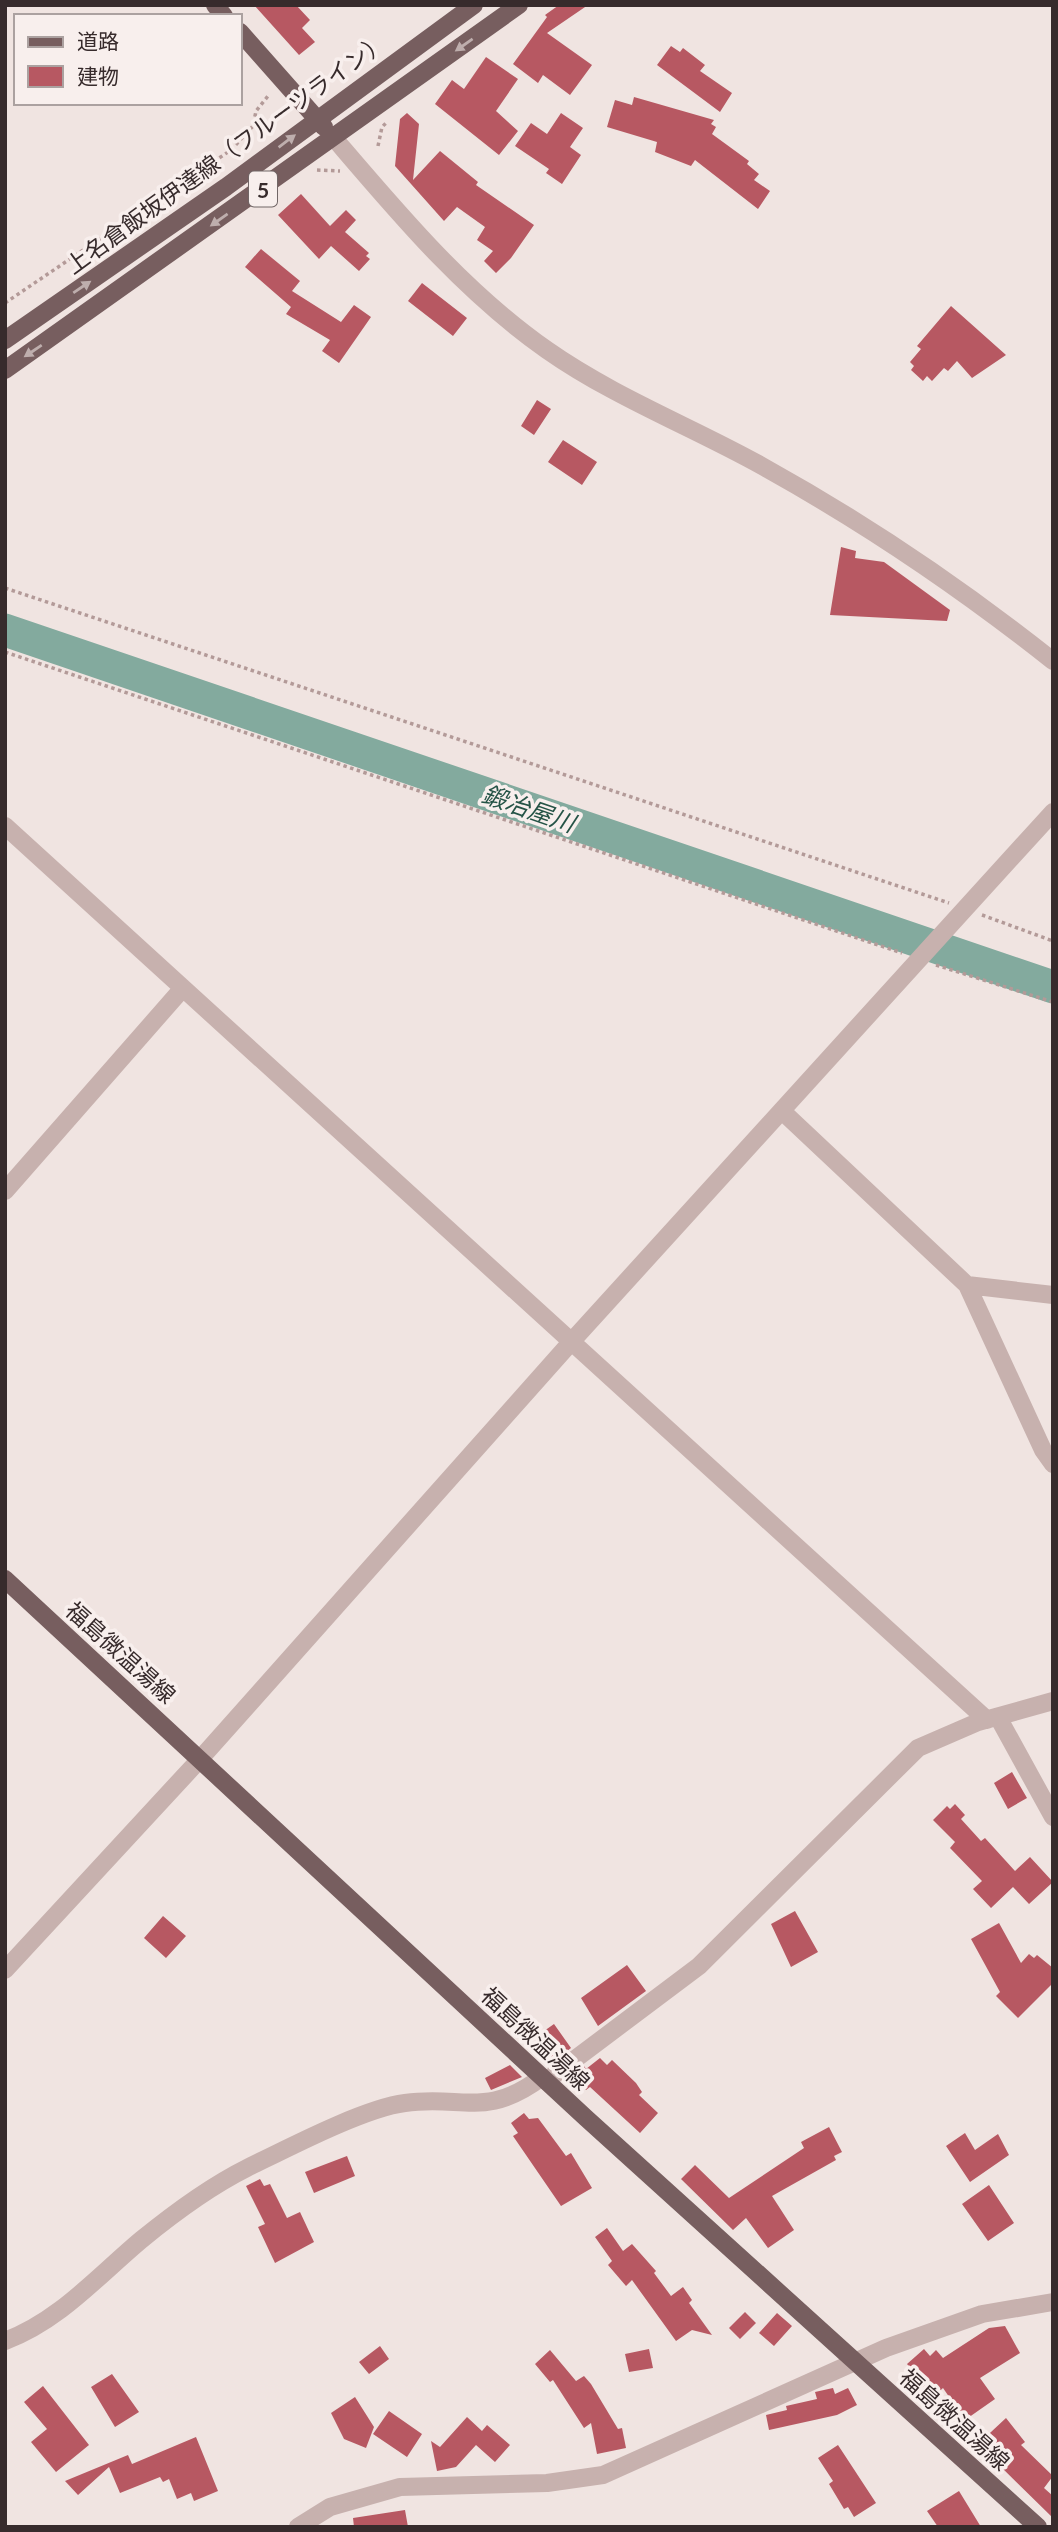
<svg xmlns="http://www.w3.org/2000/svg" width="1058" height="2532" viewBox="0 0 1058 2532" font-family="Lato,'Noto Sans JP',sans-serif">
  <style>
    .lines { fill: none; stroke-linecap: round; stroke-linejoin: round }
    .river { stroke: #83aa9e; stroke-width: 33 }
    .building { fill: #b75862 }
    .path { stroke: #b39a98; stroke-width: 3.5; stroke-dasharray: 3.5 3.5; stroke-linecap: butt }
    .minor { stroke: #c7b1ae; stroke-width: 18 }
    .major { stroke: #775e5f; stroke-width: 18 }
    .oneway { fill: #beaead }
    .labels { text-anchor: middle; dominant-baseline: central; stroke-width: 7; stroke-linejoin: round; paint-order: stroke }
    .shield { fill: #f8efed; stroke: #716666; stroke-width: 2 }
    .shield-label { font-size: 21px; font-weight: bold; fill: #372b2c }
    .street-label { font-size: 23px; fill: #372b2c; stroke: #f8efed }
    .water-label { font-size: 24px; font-style: italic; fill: #265447; stroke: #f8efed }
  </style>
  <rect width="100%" height="100%" fill="#f0e4e1"/>
  <g class="lines">
    <path class="river" d="M 5,630 L 1053,987"/>
  </g>
  <path class="building" d="M 254,5 L 296,5 L 310,20 L 302,28 L 315,42 L 299,55 Z
    M 559,5 L 588,5 L 547,33 L 592,65 L 570,95 L 543,75 L 538,83 L 513,64 L 547,17 L 545,15 Z
    M 671,46 L 680,52 L 683,48 L 705,65 L 700,71 L 732,93 L 720,112 L 657,65 Z
    M 486,57 L 518,79 L 496,111 L 518,131 L 499,155 L 435,104 L 452,80 L 464,89 Z
    M 634,97 L 714,120 L 711,124 L 716,127 L 712,134 L 749,161 L 747,164 L 759,174 L 754,180 L 770,191 L 758,209 L 695,160 L 691,166 L 655,152 L 657,142 L 607,127 L 615,100 L 632,105 Z
    M 407,113 L 419,124 L 413,180 L 440,151 L 478,182 L 476,185 L 534,225 L 511,258 L 496,273 L 484,261 L 493,251 L 477,240 L 485,227 L 457,207 L 444,221 L 395,166 L 400,119 Z
    M 561,113 L 583,128 L 570,147 L 581,155 L 562,184 L 546,173 L 549,169 L 515,146 L 531,123 L 547,134 Z
    M 301,194 L 330,226 L 346,210 L 356,220 L 345,232 L 369,253 L 366,256 L 370,259 L 359,271 L 331,246 L 319,259 L 278,215 Z
    M 261,249 L 300,281 L 292,291 L 341,322 L 354,305 L 371,317 L 339,363 L 322,351 L 330,340 L 286,314 L 291,307 L 245,267 Z
    M 422,283 L 467,318 L 453,336 L 408,301 Z
    M 951,306 L 1006,355 L 972,378 L 957,361 L 948,371 L 944,368 L 932,381 L 927,376 L 923,381 L 911,370 L 914,366 L 910,362 L 921,349 L 917,346 Z
    M 537,400 L 551,409 L 534,435 L 521,426 Z
    M 563,440 L 597,462 L 582,485 L 548,462 Z
    M 841,547 L 856,551 L 855,558 L 884,562 L 950,610 L 947,621 L 830,615 Z
    M 1012,1772 L 1027,1798 L 1008,1809 L 994,1783 Z
    M 955,1804 L 965,1815 L 961,1819 L 981,1841 L 985,1838 L 1015,1871 L 1030,1857 L 1053,1882 L 1029,1904 L 1013,1887 L 991,1908 L 973,1889 L 982,1881 L 950,1848 L 955,1842 L 933,1820 L 947,1806 L 950,1809 Z
    M 795,1911 L 818,1952 L 791,1967 L 771,1924 Z
    M 163,1916 L 186,1936 L 166,1958 L 144,1938 Z
    M 999,1923 L 1021,1963 L 1029,1954 L 1034,1958 L 1037,1955 L 1053,1968 L 1053,1983 L 1018,2018 L 996,1996 L 1000,1992 L 971,1939 Z
    M 627,1965 L 646,1991 L 598,2026 L 581,1998 Z
    M 554,2024 L 571,2048 L 554,2061 L 537,2036 Z
    M 600,2058 L 607,2065 L 612,2060 L 636,2083 L 642,2092 L 639,2095 L 658,2113 L 640,2133 L 590,2087 L 586,2090 L 574,2074 L 584,2066 L 586,2069 Z
    M 510,2065 L 522,2077 L 491,2090 L 485,2078 Z
    M 524,2113 L 529,2119 L 538,2118 L 566,2156 L 571,2153 L 592,2188 L 561,2206 L 513,2136 L 518,2133 L 511,2123 Z
    M 829,2127 L 842,2152 L 834,2156 L 836,2160 L 772,2196 L 794,2230 L 768,2248 L 746,2218 L 733,2230 L 681,2179 L 695,2165 L 729,2198 L 804,2148 L 801,2142 Z
    M 965,2133 L 975,2150 L 998,2134 L 1009,2155 L 970,2182 L 946,2146 Z
    M 347,2156 L 355,2176 L 314,2193 L 305,2172 Z
    M 260,2179 L 264,2186 L 270,2184 L 287,2218 L 300,2212 L 314,2242 L 275,2263 L 258,2227 L 265,2224 L 246,2186 Z
    M 989,2185 L 1014,2223 L 988,2241 L 962,2204 Z
    M 607,2228 L 623,2251 L 632,2244 L 656,2271 L 654,2273 L 671,2296 L 683,2287 L 692,2300 L 689,2303 L 712,2335 L 692,2330 L 676,2341 L 632,2280 L 626,2286 L 608,2265 L 612,2261 L 595,2237 Z
    M 745,2312 L 756,2323 L 740,2339 L 729,2328 Z
    M 777,2313 L 792,2326 L 774,2346 L 759,2333 Z
    M 1005,2326 L 1020,2353 L 980,2378 L 995,2399 L 965,2420 L 943,2388 L 931,2399 L 928,2394 L 917,2396 L 903,2379 L 912,2370 L 907,2364 L 924,2349 L 930,2356 L 936,2350 L 943,2358 L 989,2328 Z
    M 380,2346 L 389,2359 L 369,2374 L 359,2362 Z
    M 649,2349 L 653,2368 L 629,2372 L 625,2354 Z
    M 550,2350 L 576,2381 L 584,2376 L 591,2384 L 618,2429 L 622,2428 L 626,2448 L 597,2454 L 591,2423 L 584,2428 L 553,2380 L 550,2382 L 535,2364 Z
    M 112,2374 L 139,2412 L 115,2427 L 91,2387 Z
    M 43,2386 L 89,2445 L 56,2472 L 31,2442 L 47,2429 L 24,2402 Z
    M 833,2388 L 835,2394 L 848,2388 L 857,2405 L 837,2415 L 769,2430 L 766,2415 L 787,2410 L 786,2406 L 817,2399 L 815,2392 Z
    M 355,2397 L 374,2427 L 366,2448 L 344,2439 L 331,2413 Z
    M 389,2411 L 422,2434 L 407,2457 L 373,2434 Z
    M 467,2417 L 482,2431 L 487,2425 L 510,2445 L 495,2462 L 476,2445 L 456,2467 L 437,2471 L 431,2441 L 440,2447 Z
    M 1006,2418 L 1025,2442 L 1021,2445 L 1053,2476 L 1044,2488 L 1053,2496 L 1053,2518 L 997,2463 L 995,2465 L 976,2446 Z
    M 196,2437 L 218,2491 L 194,2501 L 191,2493 L 177,2499 L 169,2479 L 163,2482 L 160,2477 L 120,2493 L 109,2467 L 78,2495 L 65,2481 L 128,2455 L 132,2464 Z
    M 838,2445 L 876,2503 L 854,2517 L 848,2507 L 844,2509 L 829,2484 L 833,2481 L 818,2458 Z
    M 959,2491 L 981,2527 L 938,2527 L 927,2511 Z
    M 405,2510 L 408,2527 L 354,2527 L 353,2518 Z"/>
  <g class="lines">
    <path class="path" d="M 378,146 L 382,127 L 386,123
      M 317,170 L 340,171
      M 5,303 L 231,150 L 253,126 L 256,111 L 268,96
      M 5,588 L 949,903
      M 5,652 L 902,953
      M 982,915 L 1053,941
      M 936,965 L 1053,1002"/>
    <path class="minor" d="M 334,138 C 399,214 464,292 547,350 C 614,397 692,427 762,466 C 865,523 961,588 1053,661
      M 5,826 L 987,1720
      M 782,1111 L 967,1285 L 1043,1450 L 1053,1464
      M 5,1191 L 183,988
      M 967,1285 L 1053,1295
      M 998,1717 L 1053,1817
      M 5,1970 L 201,1758 L 572,1341 L 1053,812
      M 546,2081 L 699,1966 L 918,1748 L 978,1722 L 1053,1701
      M 5,2341 C 59,2321 98,2276 141,2240 C 174,2213 209,2187 247,2168 C 286,2149 364,2108 405,2103 C 463,2095 486,2119 542,2077
      M 298,2527 L 330,2507 L 400,2487 L 547,2483 L 603,2475 L 886,2348 L 982,2314 L 1053,2302"/>
    <path class="major" d="M 215,5 L 224,16
      M 240,32 L 324,127
      M 5,340 L 226,187 L 474,5
      M 5,370 L 519,5
      M 5,1579 L 586,2118 L 1038,2527"/>
  </g>
  <defs><path id="oneway-solid" d="M-6-.8H1V-3.2L6.5 0L1 3.2V.8H-6Z" transform="scale(1.75)"/></defs>
  <g class="oneway">
    <use href="#oneway-solid" transform="translate(464 45) rotate(145)"/>
    <use href="#oneway-solid" transform="translate(287 141) rotate(-37)"/>
    <use href="#oneway-solid" transform="translate(219 220) rotate(145)"/>
    <use href="#oneway-solid" transform="translate(82 287) rotate(-34)"/>
    <use href="#oneway-solid" transform="translate(33 351) rotate(146)"/>
  </g>
  <g class="labels">
    <rect class="shield" x="249" y="171.5" width="28" height="35" rx="5"/>
    <g class="shield-label">
      <text x="263" y="189">5</text>
    </g>
    <g class="street-label">
      <text transform="translate(226 153) rotate(-36)">上名倉飯坂伊達線（フルーツライン）</text>
      <text transform="translate(121 1652) rotate(42)">福島微温湯線</text>
      <text transform="translate(536 2038) rotate(43)">福島微温湯線</text>
      <text transform="translate(955 2419) rotate(42)">福島微温湯線</text>
    </g>
    <g class="water-label">
      <text transform="translate(529 808) rotate(19)">鍛冶屋川</text>
    </g>
  </g>
  <rect width="1058" height="2532" fill="none" stroke="#372b2c" stroke-width="14"/>
  <rect x="14" y="14" width="228" height="91" fill="#f8efed" stroke="#aba1a0" stroke-width="2"/>
  <rect x="28" y="37" width="35" height="10" fill="#775e5f" stroke="#aba1a0" stroke-width="2"/>
  <text x="77" y="49" font-size="21" fill="#372b2c">道路</text>
  <rect x="28" y="66" width="35" height="21" fill="#b75862" stroke="#aba1a0" stroke-width="2"/>
  <text x="77" y="84" font-size="21" fill="#372b2c">建物</text>
</svg>
